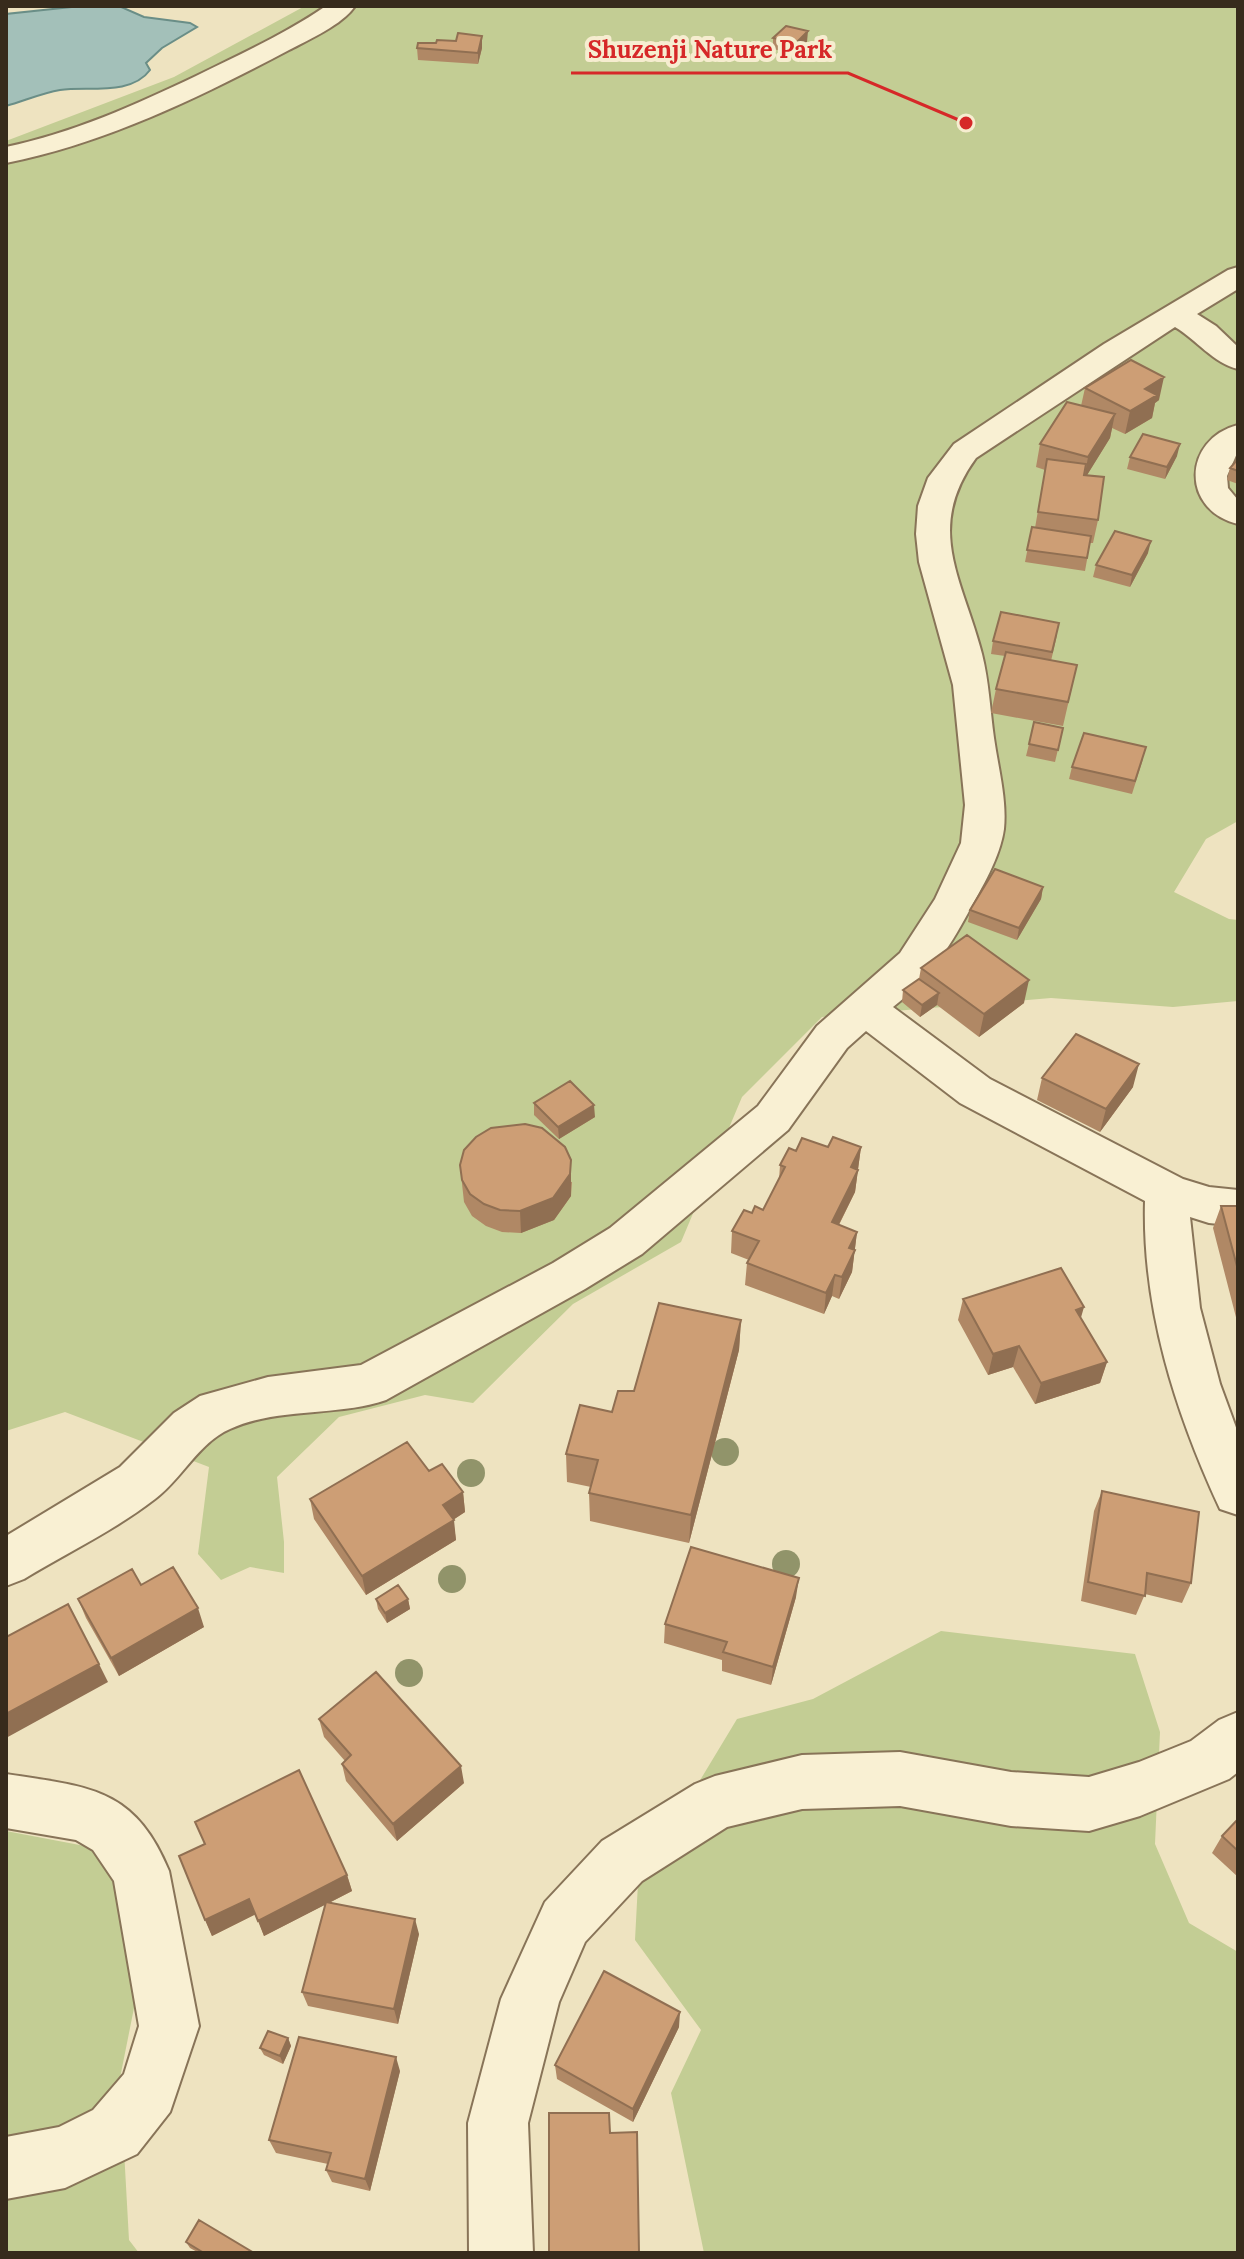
<svg xmlns="http://www.w3.org/2000/svg" width="1244" height="2259" viewBox="0 0 1244 2259" font-family="Lora,serif">
  <style>
    .green { fill: #c3cd94 }
    .water { fill: #a3c0b9; stroke: #6a8e87; stroke-width: 2 }
    .lines { fill: none; stroke-linecap: round; stroke-linejoin: round }
    .minor-casing { stroke: #887458; stroke-width: 4 }
    .minor { fill: #f9f0d3; fill-rule: evenodd }
    .tree { fill: #91946a }
    .wall { fill: #b08865 }
    .shaded-wall { fill: #906f52 }
    .building { fill: #cd9e75; stroke: #906f52; stroke-width: 2 }
    .leader { fill: none; stroke: #d62828; stroke-width: 3 }
    .callout-dot { fill: #d62828; stroke: #f6edd0; stroke-width: 3 }
    .callout-label { font-size: 24px; text-anchor: middle; font-weight: bold; fill: #d62828; stroke: #f6edd0; stroke-width: 8; stroke-linejoin: round; paint-order: stroke }
  </style>
  <rect width="100%" height="100%" fill="#eee3c0"/>
  <path class="green" d="M 305,6 L 1238,6 L 1238,821 L 1206,839 L 1174,892 L 1229,919 L 1238,920 L 1238,1001 L 1173,1007 L 1051,998 L 822,1017 L 742,1097 L 681,1242 L 573,1304 L 473,1403 L 425,1395 L 339,1417 L 277,1477 L 284,1542 L 284,1573 L 250,1567 L 221,1580 L 198,1554 L 209,1467 L 65,1412 L 6,1431 L 6,141 L 174,77 Z
    M 941,1631 L 1135,1654 L 1160,1732 L 1155,1844 L 1189,1923 L 1238,1952 L 1238,2253 L 704,2253 L 671,2093 L 701,2030 L 635,1940 L 638,1883 L 737,1719 L 813,1699 Z
    M 6,1831 L 106,1850 L 139,1983 L 120,2078 L 129,2240 L 139,2253 L 6,2253 Z"/>
  <path class="water" d="M 81,6 L 119,6 L 144,17 L 190,23 L 197,27 L 162,48 L 146,63 L 150,70 C 131,96 88,86 60,90 C 42,93 24,101 6,106 L 6,14 Z"/>
  <g class="lines">
    <defs>
      <path id="minor" d="M 326,6 L 355,6 C 342,25 310,39 289,50 C 200,97 106,143 6,163 L 6,147 C 73,133 135,105 196,76 C 241,54 285,34 326,6 Z
        M 1238,267 L 1238,289 L 1197,314 L 1216,326 L 1238,347 L 1238,369 C 1213,363 1197,340 1175,327 L 976,458 C 924,529 963,580 982,654 C 989,682 990,709 994,738 C 998,767 1007,799 1004,829 C 1000,858 982,887 968,913 C 948,950 927,981 893,1007 L 990,1079 L 1183,1179 L 1209,1187 L 1238,1190 L 1238,1226 L 1209,1223 L 1190,1217 L 1200,1308 L 1220,1384 L 1238,1433 L 1238,1515 L 1220,1509 C 1175,1412 1142,1308 1145,1201 L 960,1103 L 866,1031 L 847,1048 L 788,1130 L 642,1254 L 585,1289 L 386,1400 C 337,1417 278,1407 230,1429 C 198,1443 182,1479 155,1499 C 115,1530 67,1553 24,1579 L 6,1586 L 6,1536 L 120,1467 L 174,1413 L 200,1396 L 268,1377 L 361,1365 L 553,1263 L 610,1228 L 758,1106 L 817,1026 L 900,953 L 935,899 L 961,843 L 965,805 L 953,685 L 919,562 L 916,534 L 918,506 L 928,478 L 954,444 L 1104,344 L 1228,270 Z
        M 1238,425 L 1238,451 L 1227,476 L 1228,488 L 1238,500 L 1238,524 C 1180,510 1183,439 1238,425 Z
        M 1238,1712 L 1238,1772 L 1229,1779 L 1140,1816 L 1089,1831 L 1011,1826 L 900,1806 L 802,1809 L 727,1827 L 642,1881 L 585,1942 L 559,2002 L 528,2123 L 533,2253 L 469,2253 L 468,2123 L 501,1999 L 545,1902 L 602,1841 L 695,1784 L 715,1776 L 802,1755 L 900,1752 L 1011,1772 L 1089,1777 L 1139,1762 L 1191,1741 L 1219,1720 Z
        M 6,1774 C 87,1787 134,1786 169,1871 L 199,2026 L 170,2112 L 137,2154 L 65,2188 L 6,2199 L 6,2137 L 59,2127 L 93,2110 L 124,2074 L 139,2026 L 114,1881 L 93,1850 L 76,1840 L 6,1828 Z"/>
    </defs>
    <use href="#minor" class="minor-casing"/>
    <use href="#minor" class="minor"/>
  </g>
  <g class="tree">
    <circle cx="725" cy="1452" r="14"/>
    <circle cx="471" cy="1473" r="14"/>
    <circle cx="786" cy="1564" r="14"/>
    <circle cx="452" cy="1579" r="14"/>
    <circle cx="409" cy="1673" r="14"/>
  </g>
  <path class="wall" d="M 773,38 L 807,42 L 795,54 L 773,49 Z
    M 436,43 L 482,48 L 478,64 L 418,60 L 417,48 Z
    M 1085,388 L 1159,400 L 1155,403 L 1152,418 L 1125,434 L 1112,428 L 1110,438 L 1087,475 L 1098,520 L 1093,543 L 1090,543 L 1085,571 L 1025,562 L 1032,527 L 1035,528 L 1045,470 L 1036,467 L 1040,444 L 1081,406 Z
    M 1177,456 L 1165,479 L 1127,469 L 1130,457 Z
    M 1238,459 L 1238,484 L 1227,480 L 1230,468 Z
    M 1148,553 L 1130,587 L 1093,577 L 1096,565 Z
    M 1057,635 L 1051,661 L 1077,665 L 1063,726 L 991,713 L 996,689 L 1005,656 L 991,654 L 993,641 Z
    M 1063,728 L 1055,762 L 1026,756 L 1029,744 Z
    M 1143,759 L 1132,794 L 1069,779 L 1072,767 Z
    M 1043,887 L 1041,899 L 1017,940 L 968,922 L 970,910 Z
    M 921,968 L 1024,1003 L 979,1037 L 937,1005 L 920,1017 L 902,1002 L 903,990 L 919,979 Z
    M 1042,1078 L 1133,1087 L 1100,1132 L 1037,1100 Z
    M 534,1103 L 595,1117 L 559,1139 L 534,1115 Z
    M 861,1147 L 855,1192 L 839,1225 L 857,1232 L 852,1272 L 839,1299 L 832,1296 L 824,1314 L 745,1285 L 747,1263 L 749,1260 L 731,1253 L 732,1231 L 752,1213 L 763,1210 L 779,1180 L 780,1165 L 796,1151 Z
    M 460,1165 L 572,1182 L 571,1196 L 554,1220 L 521,1233 L 502,1232 L 486,1226 L 472,1216 L 464,1202 Z
    M 1221,1206 L 1238,1206 L 1238,1325 L 1213,1228 Z
    M 963,1299 L 1081,1318 L 1107,1362 L 1100,1383 L 1035,1404 L 1013,1367 L 988,1375 L 958,1320 Z
    M 741,1320 L 739,1350 L 689,1543 L 590,1521 L 589,1493 L 591,1487 L 567,1482 L 566,1454 L 634,1391 Z
    M 429,1471 L 463,1492 L 465,1512 L 453,1520 L 456,1540 L 366,1595 L 314,1519 L 310,1499 Z
    M 1102,1491 L 1191,1583 L 1182,1603 L 1145,1594 L 1136,1615 L 1081,1601 L 1094,1511 Z
    M 141,1585 L 204,1627 L 119,1676 L 86,1618 L 78,1599 Z
    M 796,1597 L 771,1685 L 722,1671 L 722,1660 L 664,1643 L 665,1624 Z
    M 376,1599 L 408,1599 L 410,1609 L 387,1623 L 378,1609 Z
    M 319,1719 L 464,1783 L 397,1841 L 346,1781 L 342,1764 L 345,1761 L 324,1737 Z
    M 1238,1819 L 1238,1877 L 1212,1853 L 1222,1836 Z
    M 179,1856 L 347,1875 L 352,1891 L 329,1903 L 419,1934 L 398,2024 L 308,2006 L 302,1992 L 326,1904 L 264,1936 L 256,1914 L 212,1936 Z
    M 679,2027 L 633,2122 L 557,2079 L 555,2065 Z
    M 288,2038 L 291,2046 L 283,2064 L 264,2055 L 260,2048 Z
    M 400,2071 L 370,2191 L 332,2182 L 326,2170 L 328,2164 L 276,2153 L 269,2140 Z
    M 186,2242 L 254,2253 L 199,2253 L 190,2248 Z"/>
  <path class="shaded-wall" d="M 808,31 L 807,42 L 795,54 L 796,43 Z
    M 482,36 L 482,48 L 478,64 L 478,53 Z
    M 1164,377 L 1159,400 L 1155,403 L 1152,418 L 1125,434 L 1130,411 L 1145,389 Z
    M 1115,414 L 1110,438 L 1084,480 L 1088,457 Z
    M 1180,444 L 1177,456 L 1165,479 L 1167,467 Z
    M 1151,541 L 1148,553 L 1130,587 L 1132,575 Z
    M 1043,887 L 1041,899 L 1017,940 L 1019,928 Z
    M 1029,980 L 1024,1003 L 979,1037 L 984,1014 Z
    M 939,993 L 937,1005 L 920,1017 L 922,1005 Z
    M 1139,1064 L 1133,1087 L 1100,1132 L 1106,1109 Z
    M 594,1105 L 595,1117 L 559,1139 L 558,1127 Z
    M 861,1147 L 858,1169 L 851,1167 Z
    M 571,1160 L 571,1196 L 554,1220 L 521,1233 L 520,1211 Z
    M 858,1170 L 855,1192 L 829,1244 L 832,1222 Z
    M 857,1232 L 852,1272 L 839,1299 L 842,1277 L 849,1248 Z
    M 835,1275 L 832,1296 L 824,1314 L 826,1293 Z
    M 1084,1307 L 1078,1328 L 1076,1310 Z
    M 741,1320 L 739,1350 L 689,1543 L 691,1515 Z
    M 1019,1346 L 1013,1367 L 988,1375 L 993,1354 Z
    M 1107,1362 L 1100,1383 L 1035,1404 L 1041,1383 Z
    M 463,1492 L 465,1512 L 445,1525 L 443,1505 Z
    M 454,1520 L 456,1540 L 366,1595 L 362,1576 Z
    M 799,1578 L 796,1597 L 771,1685 L 773,1667 Z
    M 408,1599 L 410,1609 L 387,1623 L 385,1613 Z
    M 198,1608 L 204,1627 L 119,1676 L 111,1658 Z
    M 99,1664 L 108,1682 L 6,1738 L 6,1714 Z
    M 461,1766 L 464,1783 L 397,1841 L 393,1824 Z
    M 347,1875 L 352,1891 L 264,1936 L 258,1921 Z
    M 249,1899 L 256,1914 L 212,1936 L 205,1920 Z
    M 415,1919 L 419,1934 L 398,2024 L 394,2009 Z
    M 680,2012 L 679,2027 L 633,2122 L 633,2109 Z
    M 288,2038 L 291,2046 L 283,2064 L 280,2056 Z
    M 396,2057 L 400,2071 L 370,2191 L 365,2179 Z"/>
  <path class="building" d="M 786,26 L 808,31 L 796,43 L 773,38 Z
    M 458,33 L 482,36 L 478,53 L 417,48 L 418,43 L 436,43 L 437,40 L 456,41 Z
    M 1131,360 L 1164,377 L 1145,389 L 1157,395 L 1130,411 L 1085,388 Z
    M 1067,402 L 1115,414 L 1088,457 L 1040,444 Z
    M 1143,434 L 1180,444 L 1167,467 L 1130,457 Z
    M 1047,459 L 1086,464 L 1084,475 L 1104,477 L 1098,520 L 1038,512 Z
    M 1238,459 L 1238,471 L 1230,468 Z
    M 1032,527 L 1091,536 L 1087,558 L 1027,550 Z
    M 1115,531 L 1151,541 L 1132,575 L 1096,565 Z
    M 1001,612 L 1059,623 L 1052,652 L 993,641 Z
    M 1006,652 L 1077,665 L 1068,702 L 996,689 Z
    M 1034,722 L 1063,728 L 1058,750 L 1029,744 Z
    M 1084,733 L 1146,747 L 1135,781 L 1072,767 Z
    M 995,869 L 1043,887 L 1019,928 L 970,910 Z
    M 967,935 L 1029,980 L 984,1014 L 921,968 Z
    M 919,979 L 939,993 L 922,1005 L 903,990 Z
    M 1076,1034 L 1139,1064 L 1106,1109 L 1042,1078 Z
    M 570,1081 L 594,1105 L 558,1127 L 534,1103 Z
    M 525,1124 L 542,1128 L 565,1147 L 571,1160 L 570,1174 L 553,1198 L 520,1211 L 500,1210 L 484,1204 L 470,1194 L 462,1180 L 460,1165 L 464,1150 L 476,1137 L 491,1128 Z
    M 833,1137 L 861,1147 L 851,1167 L 858,1170 L 832,1222 L 857,1232 L 849,1248 L 855,1250 L 842,1277 L 835,1275 L 826,1293 L 747,1263 L 759,1241 L 732,1231 L 744,1210 L 752,1213 L 755,1206 L 763,1210 L 785,1167 L 780,1165 L 789,1148 L 796,1151 L 802,1138 L 828,1147 Z
    M 1221,1206 L 1238,1206 L 1238,1270 Z
    M 1061,1268 L 1084,1307 L 1076,1310 L 1107,1362 L 1041,1383 L 1019,1346 L 993,1354 L 963,1299 Z
    M 659,1303 L 741,1320 L 691,1515 L 589,1493 L 598,1460 L 566,1454 L 580,1405 L 612,1412 L 618,1391 L 634,1391 Z
    M 407,1442 L 429,1471 L 442,1464 L 463,1492 L 443,1505 L 454,1520 L 362,1576 L 310,1499 Z
    M 1102,1491 L 1199,1512 L 1191,1583 L 1147,1573 L 1145,1596 L 1088,1582 Z
    M 691,1547 L 799,1578 L 773,1667 L 723,1652 L 727,1642 L 665,1624 Z
    M 173,1567 L 198,1608 L 111,1658 L 78,1599 L 132,1569 L 141,1585 Z
    M 398,1585 L 408,1599 L 385,1613 L 376,1599 Z
    M 68,1604 L 99,1664 L 6,1714 L 6,1637 Z
    M 376,1672 L 461,1766 L 393,1824 L 342,1764 L 351,1755 L 319,1719 Z
    M 299,1770 L 347,1875 L 258,1921 L 249,1899 L 205,1920 L 179,1856 L 205,1844 L 195,1822 Z
    M 1238,1819 L 1238,1851 L 1222,1836 Z
    M 326,1902 L 415,1919 L 394,2009 L 302,1992 Z
    M 604,1971 L 680,2012 L 633,2109 L 555,2065 Z
    M 268,2031 L 288,2038 L 280,2056 L 260,2048 Z
    M 299,2037 L 396,2057 L 365,2179 L 326,2170 L 331,2153 L 269,2140 Z
    M 549,2113 L 609,2113 L 610,2133 L 637,2132 L 639,2253 L 549,2253 Z
    M 199,2220 L 254,2253 L 204,2253 L 186,2242 Z"/>
  <path class="leader" d="M966 123L848 73H571"/>
  <circle class="callout-dot" cx="966" cy="123" r="8"/>
  <g class="callout-label">
    <text x="710" y="58">Shuzenji Nature Park</text>
  </g>
  <rect width="1244" height="2259" fill="none" stroke="#372b1c" stroke-width="16"/>
</svg>
